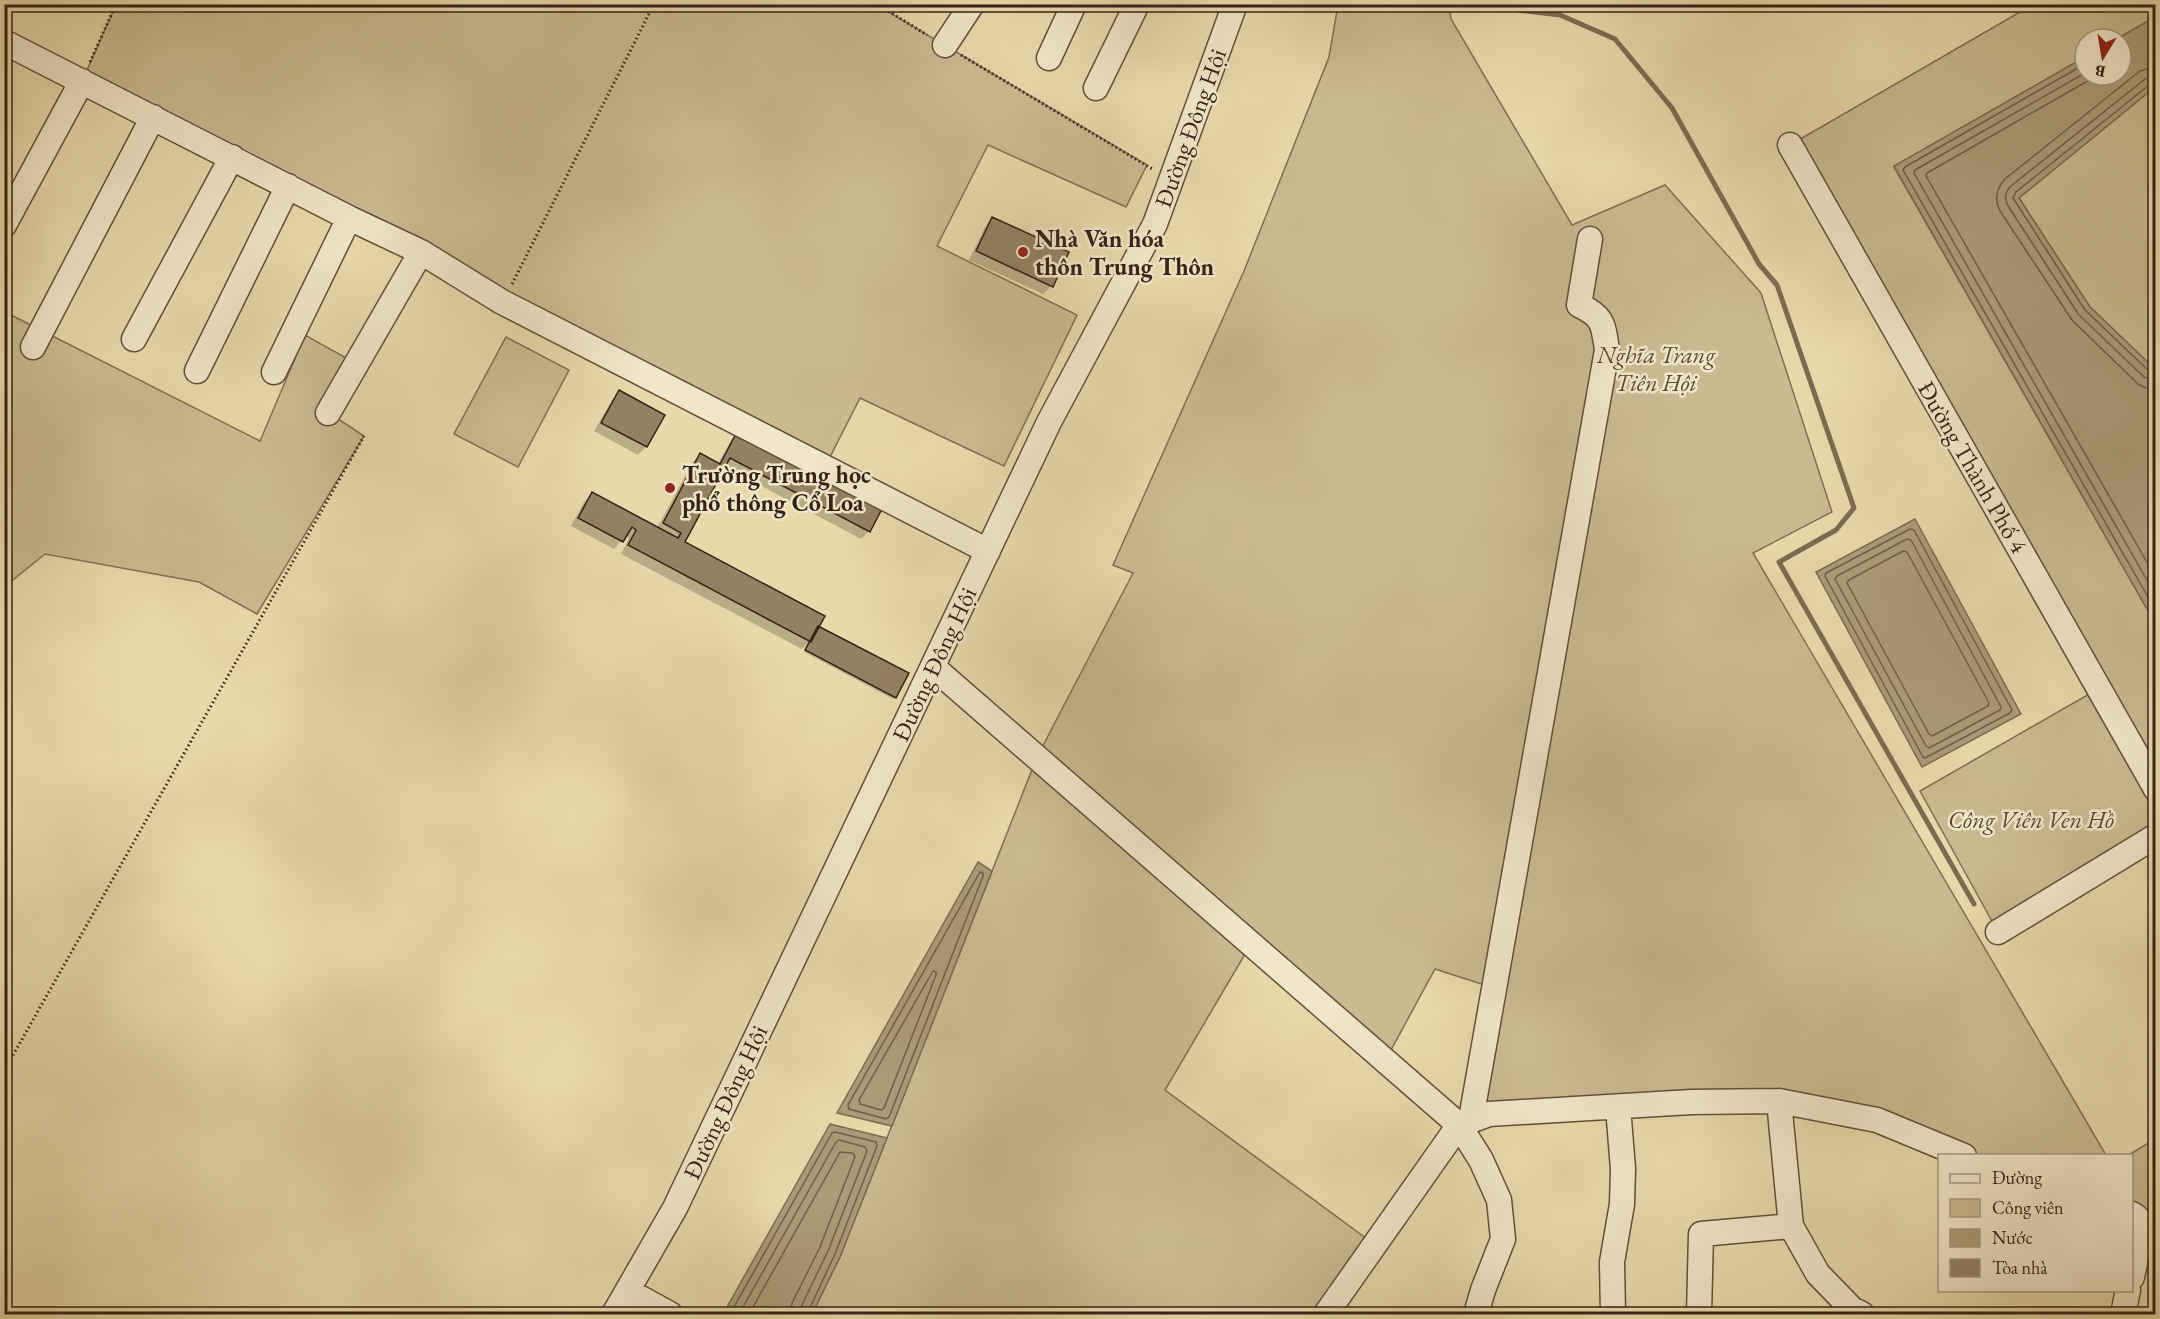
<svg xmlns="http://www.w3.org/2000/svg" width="2160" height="1319" viewBox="0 0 2160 1319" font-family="'EB Garamond',serif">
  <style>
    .green { fill: #caba92; stroke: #806e54; stroke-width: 1.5 }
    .water { fill: #ab9b78; stroke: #7c6b51; stroke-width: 1.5 }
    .shadow { fill: #0003 }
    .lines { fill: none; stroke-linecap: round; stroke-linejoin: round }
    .shore { stroke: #705e47; stroke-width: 1.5 }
    .stream { stroke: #7c6b51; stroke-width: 5 }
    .building { fill: #938163; stroke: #362216; stroke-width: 1.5 }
    .minor-casing { stroke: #62503b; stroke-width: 27 }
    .path { stroke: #362216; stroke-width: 3; stroke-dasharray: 1.5 3; stroke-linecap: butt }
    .minor { stroke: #f0e6c8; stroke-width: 24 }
    .poi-dot { fill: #8f2418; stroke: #f0e6c8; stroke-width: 2 }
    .labels { text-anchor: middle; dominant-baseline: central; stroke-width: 5; stroke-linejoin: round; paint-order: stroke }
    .street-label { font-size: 24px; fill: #362216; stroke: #f0e6c8 }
    .poi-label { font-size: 24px; font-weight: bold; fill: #362216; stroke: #f0e6c8; text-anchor: start }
    .park-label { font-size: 24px; font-style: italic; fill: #5b4835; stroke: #f0e6c8 }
  </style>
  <rect width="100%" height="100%" fill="#e8d9ab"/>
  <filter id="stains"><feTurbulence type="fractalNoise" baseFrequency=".00333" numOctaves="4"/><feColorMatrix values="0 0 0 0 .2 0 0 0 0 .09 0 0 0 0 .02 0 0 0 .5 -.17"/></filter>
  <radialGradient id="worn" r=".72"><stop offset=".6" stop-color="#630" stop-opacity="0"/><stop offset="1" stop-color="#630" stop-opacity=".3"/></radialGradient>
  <path class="green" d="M 116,5 L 877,5 L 1147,165 L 1126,207 L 988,145 L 937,246 L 1077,315 L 1004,466 L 860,398 L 825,467 L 82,81 Z
    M 1338,5 L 1449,5 L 1451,19 L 1572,225 L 1665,185 L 1761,293 L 1832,512 L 1753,553 L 2106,1155 L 1967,1155 L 1779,1101 L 1471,1119 L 1494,988 L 1435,969 L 1385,1061 L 1251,944 L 1165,1090 L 1375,1245 L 1339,1314 L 812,1314 L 840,1257 L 1037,757 L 1133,573 L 1113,565 L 1244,271 L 1329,57 Z
    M 2032,5 L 2155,5 L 2155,17 L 2117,39 L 2085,39 L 2085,57 L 1894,167 L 2155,623 L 2155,836 L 1998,932 L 1920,791 L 2098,689 L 1790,145 Z
    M 2155,87 L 2155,369 L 2090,307 L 2019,198 Z
    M 11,315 L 260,441 L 305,335 L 357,364 L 329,413 L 364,436 L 257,614 L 199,582 L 45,554 L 9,583 L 5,581 L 4,332 Z
    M 506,337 L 569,370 L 518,467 L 454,434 Z
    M 2155,1139 L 2155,1279 L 2143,1220 L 2132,1220 L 2132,1156 L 2127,1156 Z"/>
  <path class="water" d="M 2155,17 L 2155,87 L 2019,198 L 2090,307 L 2155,369 L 2155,623 L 1894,166 L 2085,57 L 2085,75 L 2121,75 L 2121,39 L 2117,39 Z
    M 1915,519 L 2021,714 L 1922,767 L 1816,572 Z
    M 978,862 L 992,871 L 892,1126 L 837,1113 Z
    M 830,1124 L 887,1138 L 840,1257 L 812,1314 L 723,1314 Z"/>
  <path class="shadow" d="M 993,219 L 1052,286 L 1043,294 L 969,260 L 985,227 Z
    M 620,392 L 646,447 L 638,455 L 594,431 L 612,400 Z
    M 739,432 L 869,531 L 861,539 L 724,466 L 683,543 L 817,627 L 895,697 L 893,699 L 804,652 L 809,642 L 802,649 L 621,554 L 629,538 L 625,536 L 614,549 L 571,526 L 584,502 L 592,494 L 657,528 L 692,463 L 700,455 L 718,464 L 731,440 Z"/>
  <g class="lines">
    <path class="shore" d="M 2085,64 L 1905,167 L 1903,170 L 2156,611
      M 2156,66 L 2140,71 L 2005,179 C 1996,189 1994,199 2000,211 L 2072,320 L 2138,384 L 2146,388 L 2156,390
      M 2085,73 L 1915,170 L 1914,173 L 2156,596
      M 2098,75 L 1927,173 L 1926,176 L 2156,578
      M 2156,76 L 2145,79 L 2011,186 C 2005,192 2004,199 2008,206 L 2079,315 L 2144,377 L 2156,381
      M 2156,83 L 2149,85 L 2016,192 L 2013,198 L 2085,310 L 2149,371 L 2156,373
      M 1910,529 L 1914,530 L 2012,710 L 2010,713 L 1925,758 L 1923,757 L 1825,576 L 1826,573 Z
      M 1907,539 L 1911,540 L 2001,707 L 2000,710 L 1929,748 L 1926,746 L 1835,579 L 1837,576 Z
      M 1903,551 L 1907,552 L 1989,703 L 1988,706 L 1932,736 L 1929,734 L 1847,583 L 1849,580 Z
      M 980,872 L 983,873 L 983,876 L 889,1117 L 886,1119 L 849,1109 L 848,1105 Z
      M 933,971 L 936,972 L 936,975 L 884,1108 L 881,1110 L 860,1104 L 859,1100 Z
      M 730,1314 L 832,1133 L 835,1132 L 876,1142 L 877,1146 L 835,1254 L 807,1314
      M 739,1314 L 836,1142 L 839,1140 L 865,1147 L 867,1151 L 828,1251 L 801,1307 L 799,1314
      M 749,1314 L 840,1152 L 853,1153 L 855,1157 L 820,1247 L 792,1303 L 790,1314"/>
    <path class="stream" d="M 1475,5 L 1560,15 L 1615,39 L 1672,108 L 1759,264 L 1777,285 L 1854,508 L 1836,530 L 1779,562 L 1974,904"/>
  </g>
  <path class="building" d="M 992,217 L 1069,252 L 1053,287 L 976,251 Z
    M 619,390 L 665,415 L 647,447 L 601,423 Z
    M 738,430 L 883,507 L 870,532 L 730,458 L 685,542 L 825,616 L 811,642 L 628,545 L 636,530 L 632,527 L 623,542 L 578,518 L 592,492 L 678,538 L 681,533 L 663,523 L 700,453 L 720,464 Z
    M 818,626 L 909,673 L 896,698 L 805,650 Z"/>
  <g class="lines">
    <defs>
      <path id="minor" d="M 4,42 L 349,218 L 421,252 L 502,302 L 988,551
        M 945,45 L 972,4
        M 1049,58 L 1074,4
        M 1096,88 L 1137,4
        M 1790,145 L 2156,789
        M 4,225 L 82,81
        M 134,339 L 232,157
        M 33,347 L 153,117
        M 197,371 L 288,186
        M 274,372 L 349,218
        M 328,413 L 421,252
        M 933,667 L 1459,1125 L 1481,1160 L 1499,1200 L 1503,1239 L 1483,1290 L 1476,1314
        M 1998,932 L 2156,836
        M 1779,1101 L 1877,1120 L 1964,1156
        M 1471,1119 L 1607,350 C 1603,324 1604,317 1579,305 L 1590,239
        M 2132,1214 C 2138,1217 2141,1222 2142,1229 L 2132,1277
        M 628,1291 L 670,1314
        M 614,1314 L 675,1208 L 1049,422 L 1155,224 L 1235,4
        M 1326,1314 L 1459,1125 L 1489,1114 L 1691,1102 L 1779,1101 L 1791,1226 L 1818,1274 L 1852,1309 L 1862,1314
        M 1613,1314 L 1612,1262 L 1622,1204 L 1623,1169 L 1618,1107
        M 1699,1314 L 1701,1234 L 1791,1226
        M 2123,1314 L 2128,1290"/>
    </defs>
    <use href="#minor" class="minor-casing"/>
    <path class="path" d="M 877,4 L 927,35
      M 961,55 L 1154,170
      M 90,62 L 116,4
      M 512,284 L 654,4
      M 4,1071 L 364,436"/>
    <use href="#minor" class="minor"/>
  </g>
  <g class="poi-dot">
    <circle cx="1023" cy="252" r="6"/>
    <circle cx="670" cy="488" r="6"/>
  </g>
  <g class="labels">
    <g class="street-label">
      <text transform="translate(1190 128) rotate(-70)">Đường Đông Hội</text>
      <text transform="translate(1973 467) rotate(60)">Đường Thành Phố 4</text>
      <text transform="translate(934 664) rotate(-65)">Đường Đông Hội</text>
      <text transform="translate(725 1102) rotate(-65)">Đường Đông Hội</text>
    </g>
    <g class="poi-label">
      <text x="1035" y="238">Nhà Văn hóa<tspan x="1035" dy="28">thôn Trung Thôn</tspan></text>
      <text x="682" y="474">Trường Trung học<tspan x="682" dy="28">phổ thông Cổ Loa</tspan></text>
    </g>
    <g class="park-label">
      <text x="1656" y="354">Nghĩa Trang<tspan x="1656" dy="28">Tiên Hội</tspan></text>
      <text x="2031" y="819">Công Viên Ven Hồ</text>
    </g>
  </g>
  <rect width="2160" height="1319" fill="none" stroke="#e8d9ab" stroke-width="24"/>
  <rect x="6" y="6" width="2148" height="1307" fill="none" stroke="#362216" stroke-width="3"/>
  <rect x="12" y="12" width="2136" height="1295" fill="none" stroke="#362216" stroke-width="1.5"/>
  <rect x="1938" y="1154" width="195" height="138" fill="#f0e6c8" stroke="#a69881" stroke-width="1.5"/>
  <rect x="1950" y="1174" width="30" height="9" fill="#f0e6c8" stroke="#a69881" stroke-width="1.5"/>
  <text x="1992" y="1184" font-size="18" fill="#362216">Đường</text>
  <rect x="1950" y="1199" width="30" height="18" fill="#caba92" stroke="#a69881" stroke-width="1.5"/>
  <text x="1992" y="1214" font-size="18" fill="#362216">Công viên</text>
  <rect x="1950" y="1229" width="30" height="18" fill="#ab9b78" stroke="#a69881" stroke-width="1.5"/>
  <text x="1992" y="1244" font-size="18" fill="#362216">Nước</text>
  <rect x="1950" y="1259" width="30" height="18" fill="#938163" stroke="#a69881" stroke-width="1.5"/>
  <text x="1992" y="1274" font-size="18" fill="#362216">Tòa nhà</text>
  <g transform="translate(2103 57) rotate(191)"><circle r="28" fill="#f0e6c8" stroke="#a69881" stroke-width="1.5"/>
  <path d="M0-4.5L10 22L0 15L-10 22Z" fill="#8f2418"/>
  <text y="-9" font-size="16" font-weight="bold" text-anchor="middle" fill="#362216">B</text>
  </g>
  <rect width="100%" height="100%" filter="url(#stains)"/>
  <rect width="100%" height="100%" fill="url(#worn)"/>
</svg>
